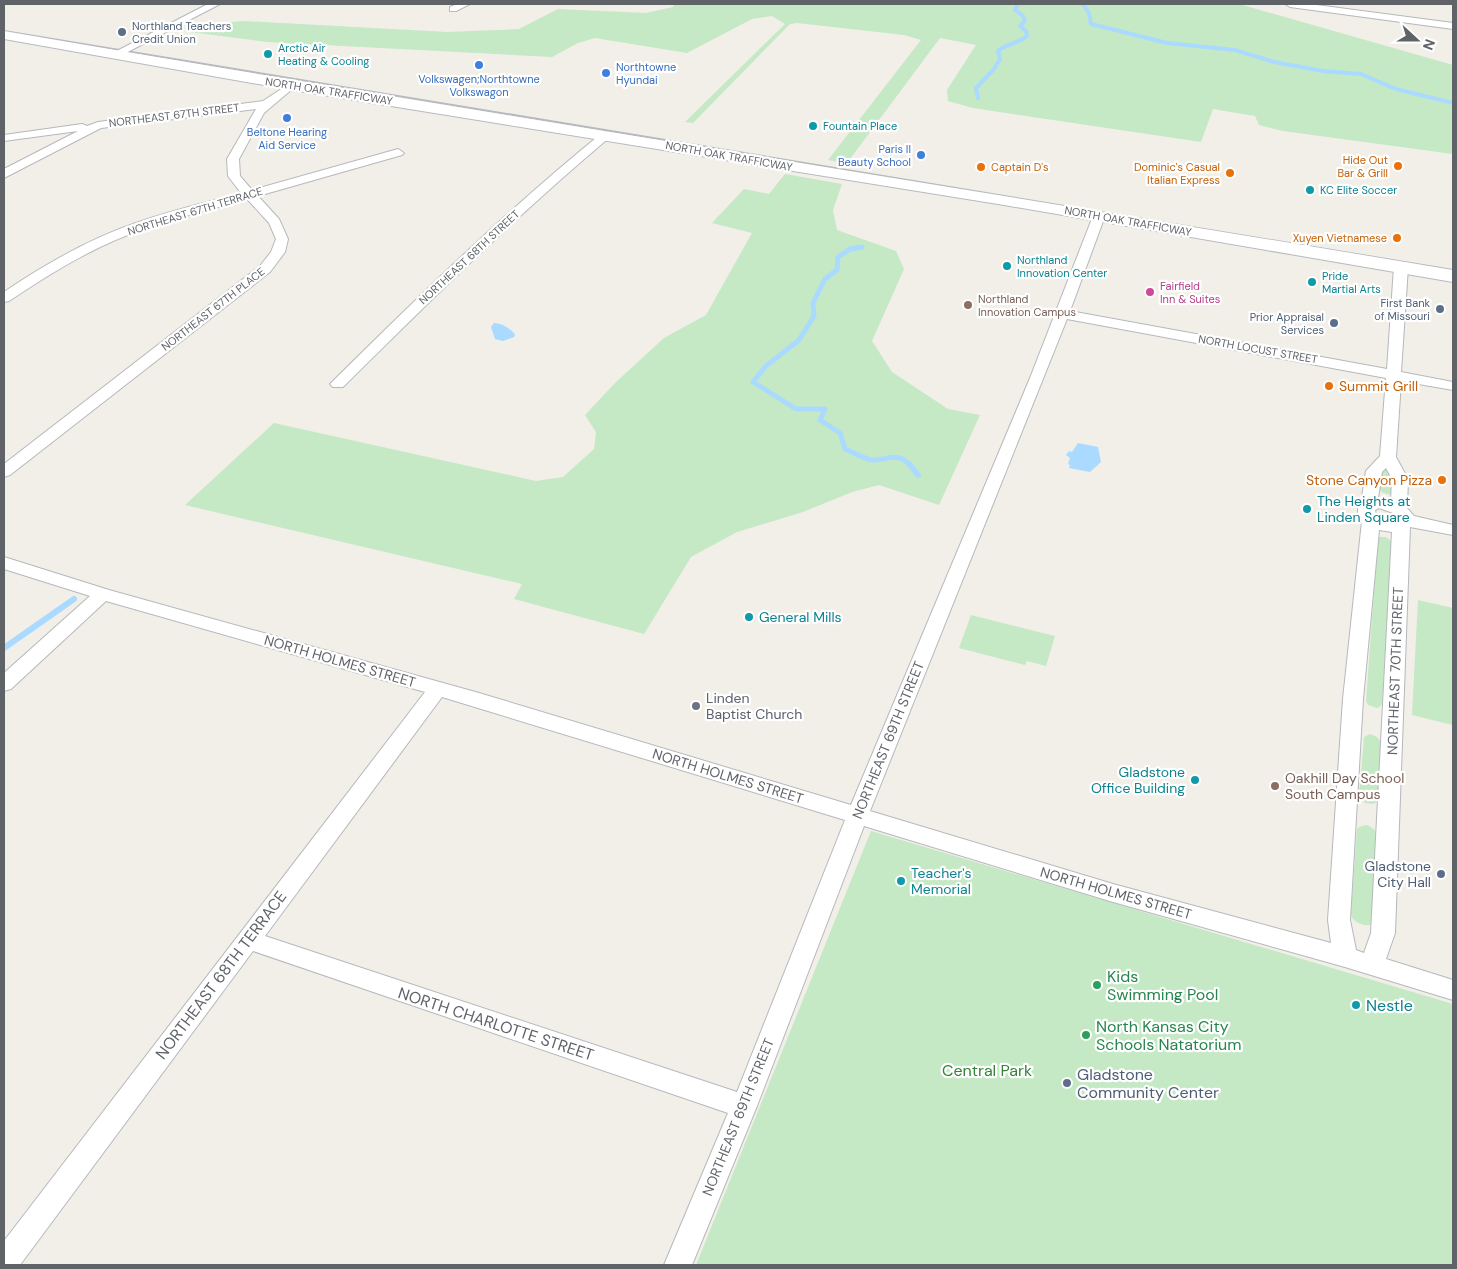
<svg xmlns="http://www.w3.org/2000/svg" width="1457" height="1269" viewBox="0 0 1457 1269" font-family="'DM Sans',sans-serif">
  <style>
    .green { fill: #c5e8c5 }
    .water { fill: #aadaff }
    .lines { fill: none; stroke-linecap: round; stroke-linejoin: round }
    .stream-far2 { stroke: #aadaff; stroke-width: 4 }
    .stream-far1 { stroke: #aadaff; stroke-width: 5 }
    .stream { stroke: #aadaff; stroke-width: 6 }
    .minor-casing { stroke: #b5b8bc; stroke-width: 2 }
    .secondary-casing { stroke: #b6babf; stroke-width: 2 }
    .minor { fill: #fff; fill-rule: evenodd }
    .secondary { fill: #fff; fill-rule: evenodd }
    .service-dot { fill: #5c6f8a; stroke: #fff; stroke-width: 2 }
    .culture-dot { fill: #0f9aa8; stroke: #fff; stroke-width: 2 }
    .shop-dot { fill: #3f7fe0; stroke: #fff; stroke-width: 2 }
    .food-dot { fill: #e8710a; stroke: #fff; stroke-width: 2 }
    .hotel-dot { fill: #d1479c; stroke: #fff; stroke-width: 2 }
    .education-dot { fill: #8d6e63; stroke: #fff; stroke-width: 2 }
    .worship-dot { fill: #6b7280; stroke: #fff; stroke-width: 2 }
    .leisure-dot { fill: #2e9e5b; stroke: #fff; stroke-width: 2 }
    .labels { text-anchor: middle; dominant-baseline: central; stroke-width: 4.5; stroke-linejoin: round; paint-order: stroke }
    .far-service-label { font-size: 11px; fill: #4e5e75; stroke: #fff; text-anchor: end }
    .far-culture-label { font-size: 11px; fill: #0d838f; stroke: #fff; text-anchor: start }
    .far-shop-label { font-size: 11px; fill: #366cbe; stroke: #fff }
    .far-street-label { font-size: 11px; fill: #5f6368; stroke: #fff }
    .far-food-label { font-size: 11px; fill: #c56008; stroke: #fff; text-anchor: end }
    .far-hotel-label { font-size: 11px; fill: #b23c85; stroke: #fff; text-anchor: start }
    .far-education-label { font-size: 11px; fill: #785e54; stroke: #fff; text-anchor: start }
    .food-label { font-size: 14px; fill: #c56008; stroke: #fff; text-anchor: start }
    .culture-label { font-size: 14px; fill: #0d838f; stroke: #fff; text-anchor: start }
    .street-label { font-size: 14px; fill: #5f6368; stroke: #fff }
    .worship-label { font-size: 14px; fill: #5b616d; stroke: #fff; text-anchor: start }
    .education-label { font-size: 14px; fill: #785e54; stroke: #fff; text-anchor: start }
    .service-label { font-size: 14px; fill: #4e5e75; stroke: #fff; text-anchor: end }
    .near-street-label { font-size: 16px; fill: #5f6368; stroke: #fff }
    .near-leisure-label { font-size: 16px; fill: #27864d; stroke: #fff; text-anchor: start }
    .near-culture-label { font-size: 16px; fill: #0d838f; stroke: #fff; text-anchor: start }
    .near-park-label { font-size: 16px; fill: #348238; stroke: #fff }
    .near-service-label { font-size: 16px; fill: #4e5e75; stroke: #fff; text-anchor: start }
  </style>
  <rect width="100%" height="100%" fill="#f1efe8"/>
  <path class="green" d="M 675,4 L 1239,4 L 1453,65 L 1453,154 L 1283,131 L 1259,125 L 1255,116 L 1213,109 L 1201,142 L 973,108 L 948,101 L 947,90 L 976,45 L 940,38 L 847,163 L 828,160 L 921,40 L 904,35 L 797,23 L 790,24 L 693,123 L 685,122 L 785,24 L 772,16 L 752,19 L 687,53 L 595,38 L 578,43 L 552,57 L 267,42 L 190,32 L 204,24 L 244,21 L 447,32 L 519,29 L 558,9 L 646,13 L 673,7 Z
    M 785,174 L 842,184 L 833,210 L 837,230 L 896,251 L 904,269 L 872,341 L 892,372 L 948,409 L 980,415 L 939,505 L 879,485 L 852,492 L 803,512 L 737,532 L 691,557 L 644,634 L 514,599 L 522,584 L 185,505 L 274,423 L 536,481 L 563,477 L 594,449 L 596,432 L 585,415 L 615,383 L 664,338 L 706,315 L 752,233 L 712,223 L 744,189 L 769,194 Z
    M 1385,468 L 1392,470 L 1392,495 L 1383,493 L 1380,490 L 1381,476 Z
    M 1378,537 L 1386,537 L 1392,542 L 1382,704 L 1378,708 L 1368,705 L 1366,701 Z
    M 1418,600 L 1453,608 L 1453,725 L 1412,715 Z
    M 971,615 L 1055,636 L 1046,666 L 1027,661 L 1025,665 L 959,648 Z
    M 1370,734 L 1377,737 L 1381,742 L 1378,801 L 1373,804 L 1365,803 L 1359,796 L 1364,737 Z
    M 1367,825 L 1374,829 L 1376,834 L 1372,920 L 1370,925 C 1363,926 1357,923 1352,918 L 1351,914 L 1357,829 L 1361,826 Z
    M 871,831 L 1453,1004 L 1453,1265 L 696,1265 Z"/>
  <path class="water" d="M 494,323 C 502,323 509,328 515,334 L 514,337 L 503,341 L 495,339 L 491,327 Z
    M 1078,443 L 1098,447 L 1101,462 L 1090,472 L 1069,468 L 1070,465 L 1068,464 L 1070,458 L 1066,455 L 1069,451 L 1072,452 Z"/>
  <g class="lines">
    <path class="stream-far2" d="M 1083,4 L 1089,13 L 1091,24 L 1167,43 L 1235,50 L 1274,62 L 1323,71 L 1361,74 L 1396,89 L 1453,103
      M 978,98 L 976,88 L 994,69 L 1000,59 L 998,51 C 1007,43 1018,44 1027,36 L 1026,31 L 1020,26 L 1025,21 L 1023,16 L 1015,10 L 1018,4"/>
    <path class="stream-far1" d="M 862,247 L 850,249 L 838,257 L 837,270 L 825,279 L 813,303 L 814,316 L 799,340 L 766,366 L 753,382 L 796,409 L 825,409 L 820,420 L 840,433 L 845,449 C 853,452 864,459 872,460 C 886,461 897,450 911,466"/>
    <path class="stream" d="M 910,465 L 918,475
      M 4,648 L 74,599"/>
    <defs>
      <path id="minor" d="M 208,4 L 220,4 L 118,57 L 114,58 L 109,55 Z
        M 457,4 L 470,4 L 456,11 L 450,11 L 450,7 Z
        M 1285,4 L 1309,4 L 1453,23 L 1453,29 L 1290,7 Z
        M 292,82 L 297,85 L 264,113 L 239,159 L 240,176 L 252,190 L 398,149 L 404,153 L 402,155 L 258,196 L 279,219 L 288,239 L 285,252 L 270,272 L 10,475 L 4,477 L 4,464 L 260,266 L 271,252 L 276,239 L 269,223 L 247,199 C 213,209 178,217 144,229 C 96,245 51,273 9,301 L 4,302 L 4,292 C 44,265 87,240 133,224 C 168,211 205,203 241,193 L 228,176 L 227,159 L 256,109 L 101,128 L 4,178 L 4,169 L 78,131 L 4,141 L 4,135 L 82,124 L 87,126 L 98,122 L 263,101 Z
        M 606,132 L 612,135 L 610,137 C 516,216 430,301 343,387 L 333,387 L 330,384 L 333,381 C 420,295 507,210 602,133 Z
        M 1099,212 L 1105,216 L 1070,311 L 1387,369 L 1394,267 L 1401,263 L 1408,267 L 1401,372 L 1453,382 L 1453,390 L 1401,381 L 1396,457 L 1408,479 L 1407,508 L 1414,516 L 1453,525 L 1453,535 L 1410,527 L 1395,933 L 1386,959 L 1453,980 L 1453,1000 L 1345,967 L 1113,902 L 864,826 L 757,1106 L 692,1265 L 664,1265 L 728,1113 L 253,951 L 20,1265 L 4,1265 L 4,1241 L 425,692 L 106,601 L 11,689 L 4,691 L 4,673 L 90,596 L 4,569 L 4,557 L 109,590 L 479,693 L 851,805 L 1030,378 L 1093,216 ZM 1067,319 L 1386,378 L 1380,456 L 1366,471 L 1361,504 L 1358,508 L 1358,514 L 1362,521 L 1343,699 L 1328,920 L 1331,943 L 1113,884 L 870,811 ZM 1386,468 L 1392,479 L 1391,501 L 1378,498 L 1382,472 ZM 1379,508 L 1393,513 L 1397,517 L 1397,520 C 1388,522 1376,520 1375,510 ZM 1379,530 L 1392,532 L 1371,933 L 1364,953 L 1356,950 L 1350,920 L 1363,699 ZM 442,697 L 845,820 L 737,1092 L 265,936 Z"/>
      <path id="secondary" d="M 4,31 C 486,114 970,189 1453,270 L 1453,282 L 1004,205 L 292,90 L 4,39 Z"/>
    </defs>
    <use href="#minor" class="minor-casing"/>
    <use href="#secondary" class="secondary-casing"/>
    <use href="#minor" class="minor"/>
    <use href="#secondary" class="secondary"/>
  </g>
  <g class="service-dot">
    <circle cx="122" cy="32" r="5"/>
    <circle cx="1440" cy="309" r="5"/>
    <circle cx="1334" cy="323" r="5"/>
    <circle cx="1441" cy="874" r="5"/>
    <circle cx="1067" cy="1083" r="5"/>
  </g>
  <g class="culture-dot">
    <circle cx="268" cy="54" r="5"/>
    <circle cx="813" cy="126" r="5"/>
    <circle cx="1310" cy="190" r="5"/>
    <circle cx="1007" cy="266" r="5"/>
    <circle cx="1312" cy="282" r="5"/>
    <circle cx="1307" cy="509" r="5"/>
    <circle cx="749" cy="617" r="5"/>
    <circle cx="1195" cy="780" r="5"/>
    <circle cx="901" cy="881" r="5"/>
    <circle cx="1356" cy="1005" r="5"/>
  </g>
  <g class="shop-dot">
    <circle cx="479" cy="65" r="5"/>
    <circle cx="606" cy="73" r="5"/>
    <circle cx="287" cy="118" r="5"/>
    <circle cx="921" cy="155" r="5"/>
  </g>
  <g class="food-dot">
    <circle cx="1398" cy="166" r="5"/>
    <circle cx="981" cy="167" r="5"/>
    <circle cx="1230" cy="173" r="5"/>
    <circle cx="1397" cy="238" r="5"/>
    <circle cx="1329" cy="386" r="5"/>
    <circle cx="1442" cy="480" r="5"/>
  </g>
  <circle class="hotel-dot" cx="1150" cy="292" r="5"/>
  <g class="education-dot">
    <circle cx="968" cy="305" r="5"/>
    <circle cx="1275" cy="786" r="5"/>
  </g>
  <circle class="worship-dot" cx="696" cy="706" r="5"/>
  <g class="leisure-dot">
    <circle cx="1097" cy="985" r="5"/>
    <circle cx="1086" cy="1035" r="5"/>
  </g>
  <g class="labels">
    <g class="far-service-label">
      <text x="132" y="26" text-anchor="start">Northland Teachers<tspan x="132" dy="13">Credit Union</tspan></text>
      <text x="1430" y="303">First Bank<tspan x="1430" dy="13">of Missouri</tspan></text>
      <text x="1324" y="317">Prior Appraisal<tspan x="1324" dy="13">Services</tspan></text>
    </g>
    <g class="far-culture-label">
      <text x="278" y="48">Arctic Air<tspan x="278" dy="13">Heating &amp; Cooling</tspan></text>
      <text x="823" y="126">Fountain Place</text>
      <text x="1320" y="190">KC Elite Soccer</text>
      <text x="1017" y="260">Northland<tspan x="1017" dy="13">Innovation Center</tspan></text>
      <text x="1322" y="276">Pride<tspan x="1322" dy="13">Martial Arts</tspan></text>
    </g>
    <g class="far-shop-label">
      <text x="616" y="67" text-anchor="start">Northtowne<tspan x="616" dy="13">Hyundai</tspan></text>
      <text x="479" y="79">Volkswagen;Northtowne<tspan x="479" dy="13">Volkswagon</tspan></text>
      <text x="287" y="132">Beltone Hearing<tspan x="287" dy="13">Aid Service</tspan></text>
      <text x="911" y="149" text-anchor="end">Paris II<tspan x="911" dy="13">Beauty School</tspan></text>
    </g>
    <g class="far-street-label">
      <text transform="translate(329 91) rotate(9)">NORTH OAK TRAFFICWAY</text>
      <text transform="translate(174 115) rotate(-7)">NORTHEAST 67TH STREET</text>
      <text transform="translate(729 156) rotate(10)">NORTH OAK TRAFFICWAY</text>
      <text transform="translate(195 211) rotate(-17)">NORTHEAST 67TH TERRACE</text>
      <text transform="translate(1128 221) rotate(10)">NORTH OAK TRAFFICWAY</text>
      <text transform="translate(469 257) rotate(-43)">NORTHEAST 68TH STREET</text>
      <text transform="translate(213 309) rotate(-38)">NORTHEAST 67TH PLACE</text>
      <text transform="translate(1258 349) rotate(10)">NORTH LOCUST STREET</text>
    </g>
    <g class="far-food-label">
      <text x="1388" y="160">Hide Out<tspan x="1388" dy="13">Bar &amp; Grill</tspan></text>
      <text x="991" y="167" text-anchor="start">Captain D's</text>
      <text x="1220" y="167">Dominic's Casual<tspan x="1220" dy="13">Italian Express</tspan></text>
      <text x="1387" y="238">Xuyen Vietnamese</text>
    </g>
    <g class="far-hotel-label">
      <text x="1160" y="286">Fairfield<tspan x="1160" dy="13">Inn &amp; Suites</tspan></text>
    </g>
    <g class="far-education-label">
      <text x="978" y="299">Northland<tspan x="978" dy="13">Innovation Campus</tspan></text>
    </g>
    <g class="food-label">
      <text x="1339" y="386">Summit Grill</text>
      <text x="1432" y="480" text-anchor="end">Stone Canyon Pizza</text>
    </g>
    <g class="culture-label">
      <text x="1317" y="501">The Heights at<tspan x="1317" dy="16">Linden Square</tspan></text>
      <text x="759" y="617">General Mills</text>
      <text x="1185" y="772" text-anchor="end">Gladstone<tspan x="1185" dy="16">Office Building</tspan></text>
      <text x="911" y="873">Teacher's<tspan x="911" dy="16">Memorial</tspan></text>
    </g>
    <g class="street-label">
      <text transform="translate(340 661) rotate(16)">NORTH HOLMES STREET</text>
      <text transform="translate(1395 671) rotate(-88)">NORTHEAST 70TH STREET</text>
      <text transform="translate(888 740) rotate(-68)">NORTHEAST 69TH STREET</text>
      <text transform="translate(728 776) rotate(17)">NORTH HOLMES STREET</text>
      <text transform="translate(1116 893) rotate(16)">NORTH HOLMES STREET</text>
      <text transform="translate(738 1117) rotate(-68)">NORTHEAST 69TH STREET</text>
    </g>
    <g class="worship-label">
      <text x="706" y="698">Linden<tspan x="706" dy="16">Baptist Church</tspan></text>
    </g>
    <g class="education-label">
      <text x="1285" y="778">Oakhill Day School<tspan x="1285" dy="16">South Campus</tspan></text>
    </g>
    <g class="service-label">
      <text x="1431" y="866">Gladstone<tspan x="1431" dy="16">City Hall</tspan></text>
    </g>
    <g class="near-street-label">
      <text transform="translate(221 975) rotate(-53)">NORTHEAST 68TH TERRACE</text>
      <text transform="translate(496 1024) rotate(18)">NORTH CHARLOTTE STREET</text>
    </g>
    <g class="near-leisure-label">
      <text x="1107" y="976">Kids<tspan x="1107" dy="18">Swimming Pool</tspan></text>
      <text x="1096" y="1026">North Kansas City<tspan x="1096" dy="18">Schools Natatorium</tspan></text>
    </g>
    <g class="near-culture-label">
      <text x="1366" y="1005">Nestle</text>
    </g>
    <g class="near-park-label">
      <text x="987" y="1070">Central Park</text>
    </g>
    <g class="near-service-label">
      <text x="1077" y="1074">Gladstone<tspan x="1077" dy="18">Community Center</tspan></text>
    </g>
  </g>
  <rect width="1457" height="1269" fill="none" stroke="#5f6368" stroke-width="10"/>
  <g transform="translate(1417 40) rotate(111)" stroke="#ffffff" stroke-width="4" paint-order="stroke">
  <path d="M0-4L9 19L0 12L-9 19Z" fill="#5f6368"/>
  <text y="-8" font-size="14" font-weight="bold" text-anchor="middle" fill="#5f6368">N</text>
  </g>
</svg>
